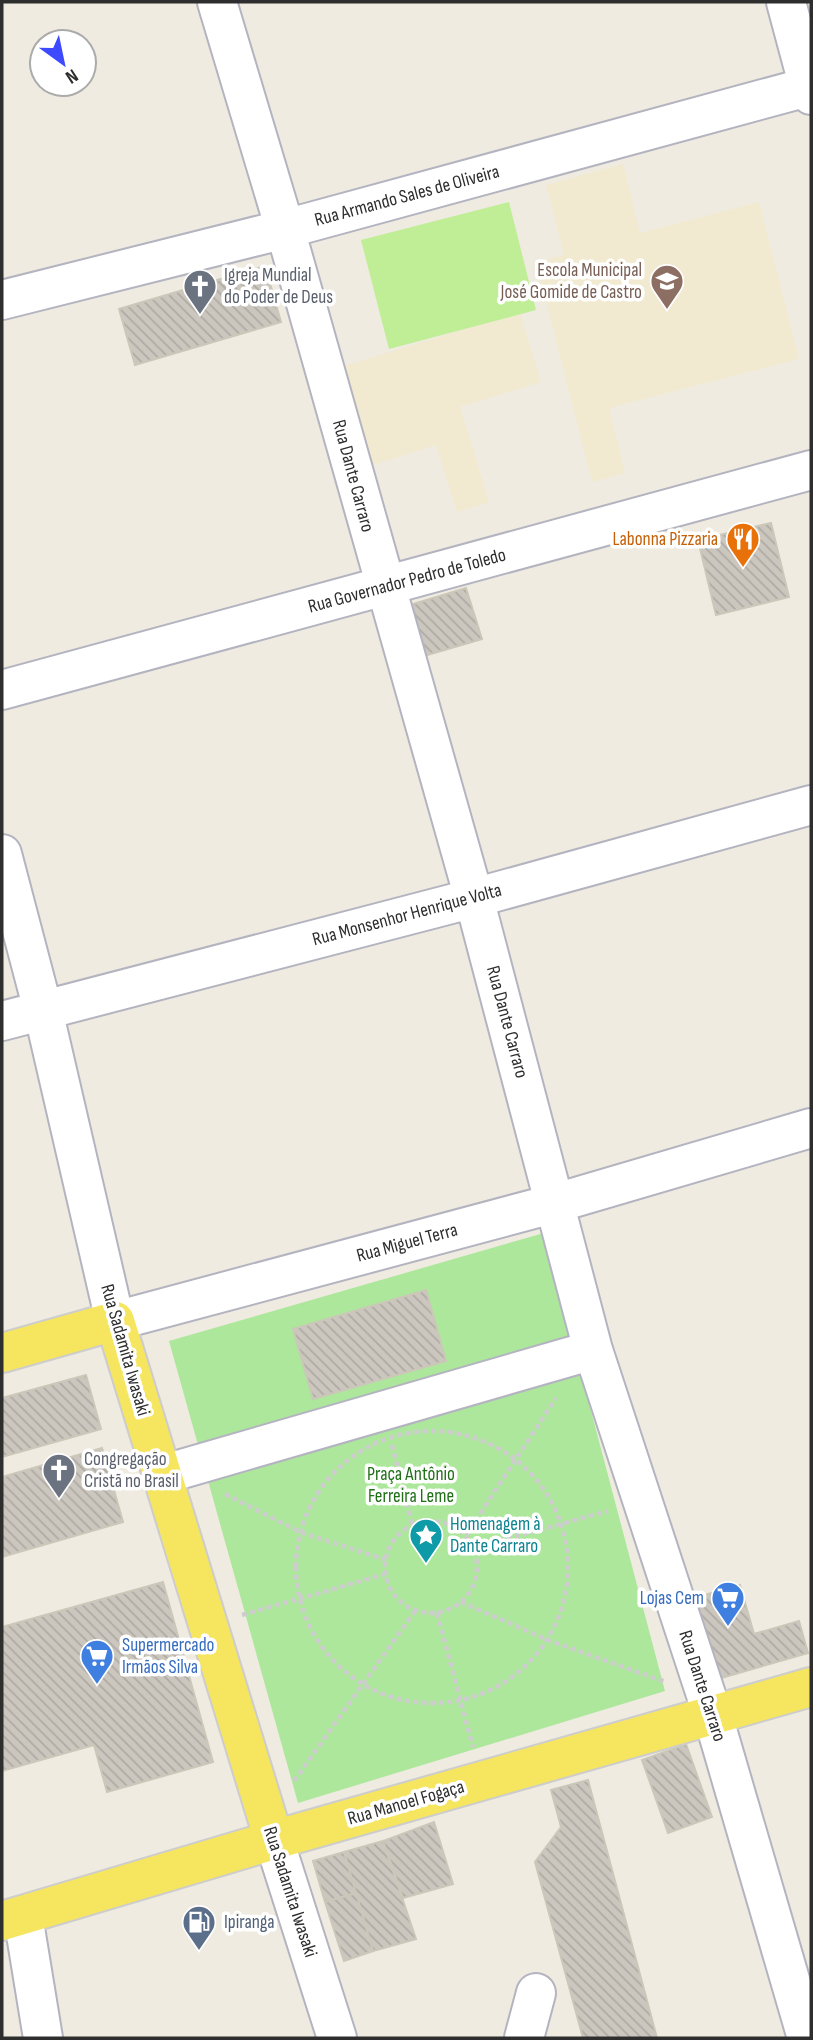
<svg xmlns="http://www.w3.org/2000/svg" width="813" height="2040" viewBox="0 0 813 2040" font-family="'Sofia Sans Condensed',sans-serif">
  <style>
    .education { fill: #f1ead0 }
    .park { fill: #ace79b }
    .pitch { fill: #bfee97 }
    .building { fill: url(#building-back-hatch); stroke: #cbc7b9; stroke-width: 2 }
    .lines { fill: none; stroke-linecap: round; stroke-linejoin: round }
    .minor-casing { stroke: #b4b4c1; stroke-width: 42 }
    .major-casing { stroke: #cdcdcd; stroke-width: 42 }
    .path { stroke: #cdcdcd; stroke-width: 4.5; stroke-dasharray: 5 3.5; stroke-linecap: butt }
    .minor { stroke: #fff; stroke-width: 38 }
    .major { stroke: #f6e55e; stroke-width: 38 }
    .labels { text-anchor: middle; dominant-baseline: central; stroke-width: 7; stroke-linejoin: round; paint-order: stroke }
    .street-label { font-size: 19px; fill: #2e2e2e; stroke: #fff }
    .education-label { font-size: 19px; fill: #785e54; stroke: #fff; text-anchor: end }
    .worship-label { font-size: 19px; fill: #5b616d; stroke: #fff; text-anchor: start }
    .food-label { font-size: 19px; fill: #c56008; stroke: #fff; text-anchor: end }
    .park-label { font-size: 19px; fill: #207018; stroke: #fff }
    .culture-label { font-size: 19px; fill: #0d838f; stroke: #fff; text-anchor: start }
    .shop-label { font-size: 19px; fill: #366cbe; stroke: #fff; text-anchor: end }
    .service-label { font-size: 19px; fill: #4e5e75; stroke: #fff; text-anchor: start }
  </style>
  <defs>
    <pattern id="building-back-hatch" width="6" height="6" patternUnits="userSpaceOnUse" patternTransform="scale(1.75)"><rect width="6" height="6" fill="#cbc7bf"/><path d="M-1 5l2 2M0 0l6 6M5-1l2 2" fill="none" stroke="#afaba4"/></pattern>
  </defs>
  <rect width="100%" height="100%" fill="#efebe0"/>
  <path class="education" d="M 623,164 L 640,233 L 759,202 L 799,359 L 609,408 L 625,473 L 592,482 L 536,262 L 564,255 L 546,185 Z
    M 520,312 L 541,382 L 460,407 L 489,502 L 457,512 L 436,445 L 370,466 L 341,367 Z"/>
  <path class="park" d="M 544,1233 L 665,1691 L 298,1803 L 169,1341 Z"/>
  <path class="pitch" d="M 509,202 L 536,310 L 389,349 L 361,240 Z"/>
  <path class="building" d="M 265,266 L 281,322 L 135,365 L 119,309 Z
    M 771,523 L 789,597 L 716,615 L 698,540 Z
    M 466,588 L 482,639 L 424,656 L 410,605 Z
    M 426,1290 L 446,1361 L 313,1399 L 293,1329 Z
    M 86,1375 L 101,1429 L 2,1457 L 2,1398 Z
    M 102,1448 L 123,1522 L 2,1557 L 2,1477 Z
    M 163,1582 L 213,1762 L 107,1792 L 94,1745 L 2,1771 L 2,1627 Z
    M 740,1585 L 754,1634 L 799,1621 L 808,1653 L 718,1679 L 694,1598 Z
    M 686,1744 L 712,1817 L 668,1833 L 642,1760 Z
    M 588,1780 L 657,2038 L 583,2038 L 535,1862 L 561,1827 L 551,1790 Z
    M 434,1822 L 453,1884 L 403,1898 L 383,1841 Z
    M 383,1841 L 416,1939 L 373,1951 L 344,1852 Z
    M 344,1852 L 356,1893 L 325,1902 L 313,1861 Z
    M 356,1893 L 373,1951 L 344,1961 L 325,1902 Z"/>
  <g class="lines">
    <defs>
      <path id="minor" d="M 217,2 L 285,229 L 474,898 L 593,1350 L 713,1716 L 807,2038
        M 786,2 L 811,95
        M 2,300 L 285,229 L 811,86
        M 2,690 L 811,470
        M 2,854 L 43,1010 L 115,1321 L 556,1203 L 811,1128
        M 2,1021 L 474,898 L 811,805
        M 161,1475 L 593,1350
        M 274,1840 L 337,2038
        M 23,1916 L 43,2038
        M 524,2038 L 536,1993"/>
      <path id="major" d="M 2,1353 L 115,1321 L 274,1840
        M 2,1921 L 274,1840 L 811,1687"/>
    </defs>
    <use href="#minor" class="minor-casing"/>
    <use href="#major" class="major-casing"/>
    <path class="path" d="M296 1567a136 136 0 1 1 272 0a136 136 0 1 1-272 0Z
      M 392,1445 L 412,1525
      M 225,1494 L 300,1532 L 386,1560
      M385 1567a46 46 0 1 1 92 0a46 46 0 1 1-92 0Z
      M 466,1535 L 556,1398
      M 474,1548 L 608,1511
      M 461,1602 L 548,1640 L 666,1682
      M 437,1613 L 473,1747
      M 242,1615 L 386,1574
      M 294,1781 L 415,1611"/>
    <use href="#minor" class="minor"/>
    <use href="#major" class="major"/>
  </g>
  <defs>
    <symbol id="school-pin" viewBox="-11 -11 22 30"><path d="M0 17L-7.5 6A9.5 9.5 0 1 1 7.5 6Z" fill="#8d6e63" stroke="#fff"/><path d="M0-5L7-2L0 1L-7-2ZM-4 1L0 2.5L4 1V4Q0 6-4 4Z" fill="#fff"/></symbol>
    <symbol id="church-pin" viewBox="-11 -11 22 30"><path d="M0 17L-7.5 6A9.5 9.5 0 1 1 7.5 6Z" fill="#6b7280" stroke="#fff"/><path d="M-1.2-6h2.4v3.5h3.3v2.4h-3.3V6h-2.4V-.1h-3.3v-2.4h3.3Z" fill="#fff"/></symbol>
    <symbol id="restaurant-pin" viewBox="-11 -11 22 30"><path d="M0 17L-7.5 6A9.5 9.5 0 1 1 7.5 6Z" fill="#e8710a" stroke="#fff"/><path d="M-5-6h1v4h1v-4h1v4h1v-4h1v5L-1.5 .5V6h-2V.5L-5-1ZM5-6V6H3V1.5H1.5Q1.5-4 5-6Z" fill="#fff"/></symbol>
    <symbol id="sight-pin" viewBox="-11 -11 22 30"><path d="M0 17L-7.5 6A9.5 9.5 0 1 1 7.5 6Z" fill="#0f9aa8" stroke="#fff"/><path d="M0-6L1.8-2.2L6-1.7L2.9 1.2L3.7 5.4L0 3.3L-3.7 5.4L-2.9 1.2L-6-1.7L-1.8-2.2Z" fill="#fff"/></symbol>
    <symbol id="supermarket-pin" viewBox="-11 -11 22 30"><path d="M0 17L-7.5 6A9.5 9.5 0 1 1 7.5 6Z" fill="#3f7fe0" stroke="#fff"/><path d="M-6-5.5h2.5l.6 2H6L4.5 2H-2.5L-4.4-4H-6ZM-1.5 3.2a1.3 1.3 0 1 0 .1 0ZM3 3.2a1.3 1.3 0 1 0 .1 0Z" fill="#fff"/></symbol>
    <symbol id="fuel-pin" viewBox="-11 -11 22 30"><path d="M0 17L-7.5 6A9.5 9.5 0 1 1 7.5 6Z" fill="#5c6f8a" stroke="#fff"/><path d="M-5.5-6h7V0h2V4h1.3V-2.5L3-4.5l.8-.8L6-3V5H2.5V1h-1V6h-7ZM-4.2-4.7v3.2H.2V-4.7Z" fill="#fff"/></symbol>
  </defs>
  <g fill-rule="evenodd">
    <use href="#school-pin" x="648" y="262" width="38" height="52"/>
    <use href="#church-pin" x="181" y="267" width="38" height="52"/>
    <use href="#restaurant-pin" x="724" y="520" width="38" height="52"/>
    <use href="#church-pin" x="40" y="1451" width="38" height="52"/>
    <use href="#sight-pin" x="407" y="1516" width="38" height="52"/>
    <use href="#supermarket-pin" x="709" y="1579" width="38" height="52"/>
    <use href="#supermarket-pin" x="78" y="1637" width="38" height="52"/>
    <use href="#fuel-pin" x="180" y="1903" width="38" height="52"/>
  </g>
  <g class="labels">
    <g class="street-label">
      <text transform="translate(407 196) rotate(-15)">Rua Armando Sales de Oliveira</text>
      <text transform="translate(353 476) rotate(75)">Rua Dante Carraro</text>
      <text transform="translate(407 581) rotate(-15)">Rua Governador Pedro de Toledo</text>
      <text transform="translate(407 915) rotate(-15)">Rua Monsenhor Henrique Volta</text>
      <text transform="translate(507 1022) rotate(75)">Rua Dante Carraro</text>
      <text transform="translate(407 1243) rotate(-15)">Rua Miguel Terra</text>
      <text transform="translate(125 1350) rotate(74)">Rua Sadamita Iwasaki</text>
      <text transform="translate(702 1686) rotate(72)">Rua Dante Carraro</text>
      <text transform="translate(406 1803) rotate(-16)">Rua Manoel Fogaça</text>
      <text transform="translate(290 1892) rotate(72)">Rua Sadamita Iwasaki</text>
    </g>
    <g class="education-label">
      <text x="642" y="270">Escola Municipal<tspan x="642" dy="22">José Gomide de Castro</tspan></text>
    </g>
    <g class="worship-label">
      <text x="224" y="275">Igreja Mundial<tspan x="224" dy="22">do Poder de Deus</tspan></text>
      <text x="84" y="1459">Congregação<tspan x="84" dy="22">Cristã no Brasil</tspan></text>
    </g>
    <g class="food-label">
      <text x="718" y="539">Labonna Pizzaria</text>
    </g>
    <g class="park-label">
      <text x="411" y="1474">Praça Antônio<tspan x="411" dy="22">Ferreira Leme</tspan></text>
    </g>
    <g class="culture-label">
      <text x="450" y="1524">Homenagem à<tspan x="450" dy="22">Dante Carraro</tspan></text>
    </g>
    <g class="shop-label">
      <text x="704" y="1598">Lojas Cem</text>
      <text x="122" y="1645" text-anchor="start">Supermercado<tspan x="122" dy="22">Irmãos Silva</tspan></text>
    </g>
    <g class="service-label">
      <text x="224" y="1922">Ipiranga</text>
    </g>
  </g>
  <rect width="813" height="2040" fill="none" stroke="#2e2e2e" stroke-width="7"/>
  <g transform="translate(63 63) rotate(147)"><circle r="33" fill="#ffffff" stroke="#ababab" stroke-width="2"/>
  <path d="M0-5L12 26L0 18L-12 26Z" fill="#3d4aff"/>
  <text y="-10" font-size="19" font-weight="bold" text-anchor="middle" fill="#2e2e2e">N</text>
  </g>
</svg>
